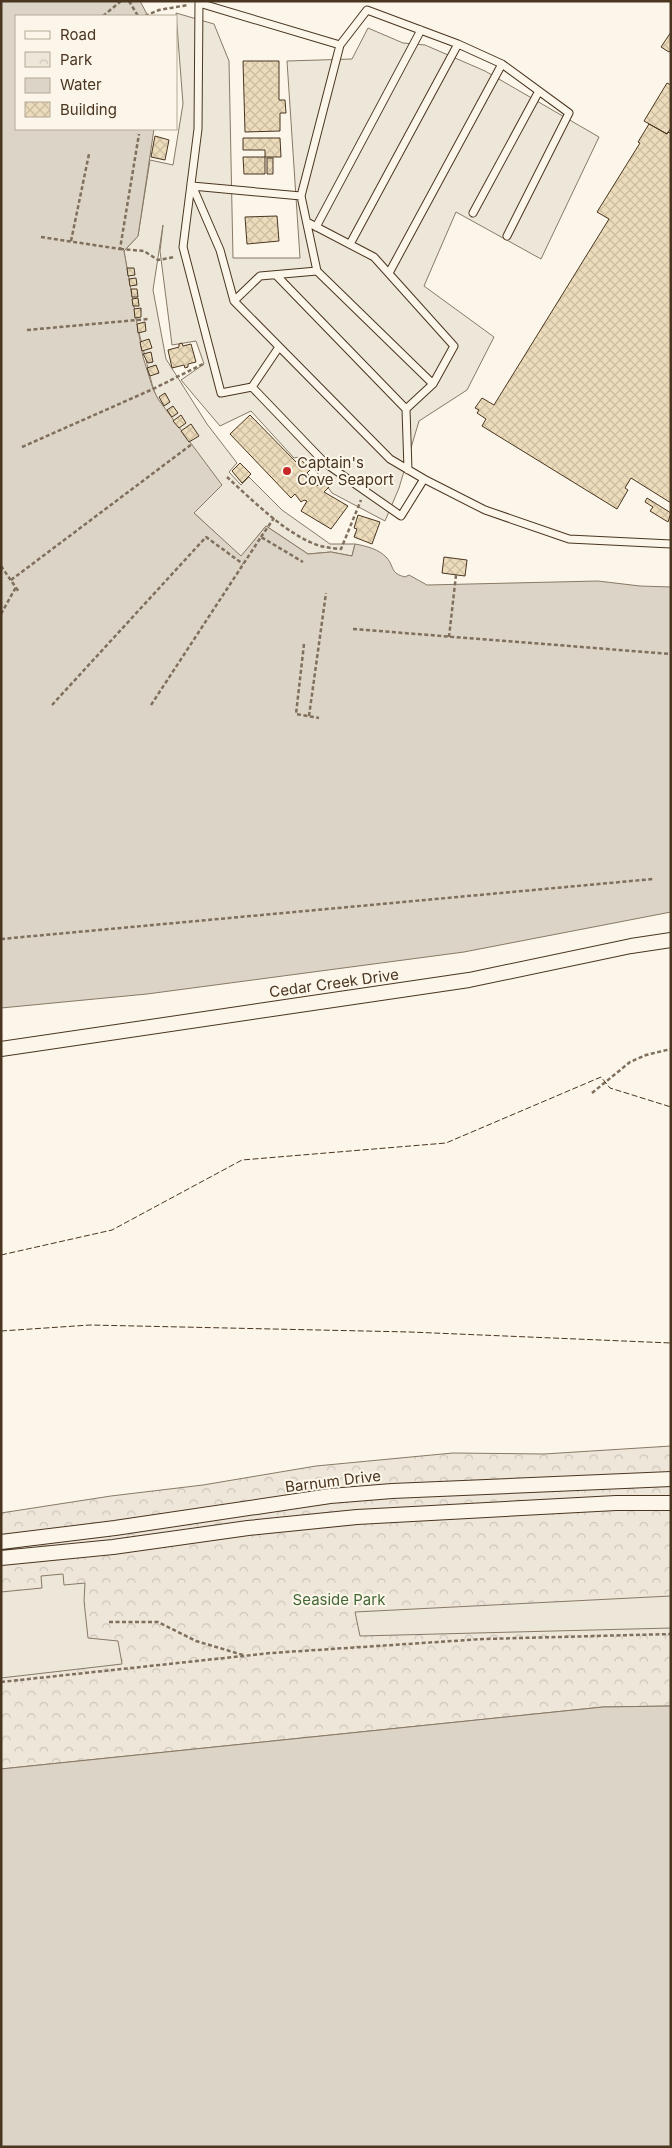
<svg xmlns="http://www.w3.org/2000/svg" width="672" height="2148" viewBox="0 0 672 2148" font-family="Inter,sans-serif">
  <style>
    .park { fill: url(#park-crowns); stroke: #887966 }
    .parking { fill: #ede7d9; stroke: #887966 }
    .water { fill: #dcd4c6; stroke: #887966 }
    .building { fill: url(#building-cross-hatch); stroke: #4a3520 }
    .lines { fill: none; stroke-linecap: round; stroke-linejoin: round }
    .service-casing { stroke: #4a3520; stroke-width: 9 }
    .minor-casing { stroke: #4a3520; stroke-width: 16 }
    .path { stroke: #7f6f5c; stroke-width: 2.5; stroke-dasharray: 4 2.5; stroke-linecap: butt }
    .service { stroke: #fbf6e9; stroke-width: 7 }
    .minor { stroke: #fbf6e9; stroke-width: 14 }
    .fence { stroke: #4a3520; stroke-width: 1; stroke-dasharray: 6 2.5; stroke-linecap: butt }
    .poi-dot { fill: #c62828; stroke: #fbf6e9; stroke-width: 2 }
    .labels { text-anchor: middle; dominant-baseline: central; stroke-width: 4; stroke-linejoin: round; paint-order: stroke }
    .poi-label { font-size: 15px; fill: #4a3520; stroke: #fbf6e9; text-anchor: start }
    .street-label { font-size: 15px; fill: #4a3520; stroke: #fbf6e9 }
    .park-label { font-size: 15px; fill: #436837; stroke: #fbf6e9 }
  </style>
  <defs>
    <pattern id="park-crowns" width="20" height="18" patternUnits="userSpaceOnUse" patternTransform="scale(1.25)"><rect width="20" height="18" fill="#ede6d9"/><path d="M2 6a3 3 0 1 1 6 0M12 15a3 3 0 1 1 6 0" fill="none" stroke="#cdc6ba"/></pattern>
    <pattern id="building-cross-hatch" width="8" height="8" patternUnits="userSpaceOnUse" patternTransform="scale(1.25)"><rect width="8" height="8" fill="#ecdcbc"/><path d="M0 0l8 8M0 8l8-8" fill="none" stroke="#ccbda1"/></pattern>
  </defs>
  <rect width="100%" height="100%" fill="#fbf6e9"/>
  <path class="park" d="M 671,1446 L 671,1706 L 603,1707 L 1,1769 L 1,1513 L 111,1496 L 203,1485 L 316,1466 L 453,1453 L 544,1454 Z"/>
  <path class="parking" d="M 176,13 L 214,24 L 229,61 L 233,258 L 300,258 L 287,61 L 352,59 L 368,28 L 403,43 L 425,45 L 485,71 L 599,137 L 541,259 L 456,212 L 424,286 L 494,337 L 467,390 L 419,421 L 399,488 L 385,521 L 332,493 L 305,456 L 294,458 L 251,411 L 220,426 L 181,380 L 204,364 L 196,341 L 172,345 L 160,251 L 163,225 L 153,290 L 166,359 L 207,424 L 237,463 L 229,472 L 241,485 L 249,477 L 282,510 L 330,544 L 355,544 L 352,556 L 331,552 L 308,554 L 266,526 L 241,557 L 194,513 L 152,384 L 136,321 L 124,251 L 138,236 L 150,160 L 173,165 L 183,104 Z
    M 63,1574 L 64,1585 L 85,1583 L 84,1601 L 88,1638 L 118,1641 L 122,1664 L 1,1678 L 1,1592 L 42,1588 L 41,1576 Z
    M 671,1596 L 671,1628 L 360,1636 L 355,1612 Z"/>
  <path class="water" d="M 1,1 L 140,1 L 148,16 L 16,16 L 16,129 L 154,129 L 138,236 L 124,251 L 143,357 L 153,389 L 158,399 L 222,485 L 194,513 L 241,556 L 266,526 L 308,554 L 331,552 L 352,556 L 355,544 C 366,546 379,549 387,558 C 395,568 390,573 405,577 L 409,575 L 427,585 L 598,581 L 640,586 L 671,587 L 671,912 L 464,952 L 147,994 L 1,1008 Z
    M 671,1706 L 671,2147 L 1,2147 L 1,1769 L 603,1707 Z"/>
  <path class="building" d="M 671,32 L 671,50 L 669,52 L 661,47 Z
    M 243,61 L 279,61 L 279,100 L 285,100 L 286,113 L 280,113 L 280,131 L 245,132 Z
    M 667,83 L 671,85 L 671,128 L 667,134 L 644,121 Z
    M 649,124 L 667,134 L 668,132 L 671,133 L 671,503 L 631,478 L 625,488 L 628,490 L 617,509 L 482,426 L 486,419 L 477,413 L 479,410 L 475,408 L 482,398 L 494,405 L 609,219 L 597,212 L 640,143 L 638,142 Z
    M 155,136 L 169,140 L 165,160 L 151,157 Z
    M 243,138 L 280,138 L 281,157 L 265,157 L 265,150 L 243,150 Z
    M 243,157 L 265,157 L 265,174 L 244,174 Z
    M 267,158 L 273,158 L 273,174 L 267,174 Z
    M 277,216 L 279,241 L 247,244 L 245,217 Z
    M 127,268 L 134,268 L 135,275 L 128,276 Z
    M 136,278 L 137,285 L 130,286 L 129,279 Z
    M 131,289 L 137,289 L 138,297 L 132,297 Z
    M 138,298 L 139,306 L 133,306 L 132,299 Z
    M 141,308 L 141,317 L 135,318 L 134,309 Z
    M 145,322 L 146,331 L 138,333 L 137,324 Z
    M 149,339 L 152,348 L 142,351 L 140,342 Z
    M 182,343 L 183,346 L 191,344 L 196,362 L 188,364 L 188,367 L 185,368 L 184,365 L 172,368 L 168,350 L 179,347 L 179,344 Z
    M 151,352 L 153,362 L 148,363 L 143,354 Z
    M 156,365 L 159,373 L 150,376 L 147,368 Z
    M 165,393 L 170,402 L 164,406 L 159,397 Z
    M 173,406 L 178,413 L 172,417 L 167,410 Z
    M 181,415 L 186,423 L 179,428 L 173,421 Z
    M 250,415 L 297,463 L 301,460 L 311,469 L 307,473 L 318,486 L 323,481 L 329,487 L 324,492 L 348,506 L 331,529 L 301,511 L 307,501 L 304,500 L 301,502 L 295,494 L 291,498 L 230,434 Z
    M 191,424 L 199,436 L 189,442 L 181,431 Z
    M 240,463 L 251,474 L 242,483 L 232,471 Z
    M 647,498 L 671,513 L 668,522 L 650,511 L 653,507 L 645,502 Z
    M 358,515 L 380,522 L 372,544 L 354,537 L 357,529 L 354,528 Z
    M 444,557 L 467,560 L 465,576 L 442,573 Z"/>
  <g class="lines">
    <defs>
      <path id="service" d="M 199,1 L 198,129 L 183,247 L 221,393 L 252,387 L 325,463 L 401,516 L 424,479 L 485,510 L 569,539 L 671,544
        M 199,3 L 340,45 L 301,196
        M 340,45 L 367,10 L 458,44 L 502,64 L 569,113 L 507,236
        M 191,183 L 220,250 L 234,301 L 390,459 L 424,479
        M 192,186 L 301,196 L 317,271 L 260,276 L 234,301
        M 473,213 L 539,91
        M 316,227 L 421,30
        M 350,244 L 458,44
        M 317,271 L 433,384
        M 389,273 L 502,64
        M 276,275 L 406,409 L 433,384 L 454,346 L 374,257 L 307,222
        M 252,387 L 279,347
        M 406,409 L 408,470"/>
      <path id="minor" d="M 1,1049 L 469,980 L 631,946 L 671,940
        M 1,1542 L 115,1528 L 330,1496 L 392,1491 L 671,1479
        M 1,1558 L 113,1547 L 248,1528 L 357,1517 L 616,1503 L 671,1503"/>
    </defs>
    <use href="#service" class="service-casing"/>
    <use href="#minor" class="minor-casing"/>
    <path class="path" d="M 129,1 L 138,16
      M 103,16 L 121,1
      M 145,16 L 159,10 L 188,5
      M 41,237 L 120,249 L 139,134
      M 71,241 L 89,154
      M 120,249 L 144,251 L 158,260 L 175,257
      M 27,330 L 148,319
      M 22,447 L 153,389 L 203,364
      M 227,477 C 251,499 281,529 310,542 C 320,547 330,548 341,549 L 361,500
      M 261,537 L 274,518
      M 1,566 L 19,592
      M 11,580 L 192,444
      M 1,614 L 16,587
      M 353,629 L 671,654
      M 449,637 L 456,575
      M 304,644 L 296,714 L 319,718
      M 52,705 L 206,537 L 243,564
      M 151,705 L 261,537 L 303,562
      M 309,716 L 326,593
      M 1,939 L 653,879
      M 592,1093 L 630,1062 L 646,1055 L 671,1049
      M 109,1622 L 158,1622 L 196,1641 L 243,1655
      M 1,1682 L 271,1653 L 483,1639 L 671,1634"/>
    <use href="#service" class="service"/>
    <use href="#minor" class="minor"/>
    <path class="fence" d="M 1,1255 L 112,1230 L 242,1160 L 446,1143 L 601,1077 L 610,1088 L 671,1107
      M 1,1331 L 90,1325 L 410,1332 L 671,1343"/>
  </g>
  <circle class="poi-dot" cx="287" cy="471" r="5"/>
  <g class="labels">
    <g class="poi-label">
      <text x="297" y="462">Captain's<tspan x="297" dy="17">Cove Seaport</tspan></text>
    </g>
    <g class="street-label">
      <text transform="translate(334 983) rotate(-8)">Cedar Creek Drive</text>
      <text transform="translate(333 1481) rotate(-7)">Barnum Drive</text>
    </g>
    <g class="park-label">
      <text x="339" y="1599">Seaside Park</text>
    </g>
  </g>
  <rect width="672" height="2148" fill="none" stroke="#4a3520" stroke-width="5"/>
  <rect x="15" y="15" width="162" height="115" fill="#fbf6e9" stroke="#b4a999"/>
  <rect x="25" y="31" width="25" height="8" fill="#fbf6e9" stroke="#b4a999"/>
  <text x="60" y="40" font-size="15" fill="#4a3520">Road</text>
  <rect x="25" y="52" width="25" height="15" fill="url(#park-crowns)" stroke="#b4a999"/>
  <text x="60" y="65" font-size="15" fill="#4a3520">Park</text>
  <rect x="25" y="78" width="25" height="15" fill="#dcd4c6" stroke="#b4a999"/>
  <text x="60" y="90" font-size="15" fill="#4a3520">Water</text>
  <rect x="25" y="102" width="25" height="15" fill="url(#building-cross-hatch)" stroke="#b4a999"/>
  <text x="60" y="115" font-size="15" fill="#4a3520">Building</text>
</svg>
